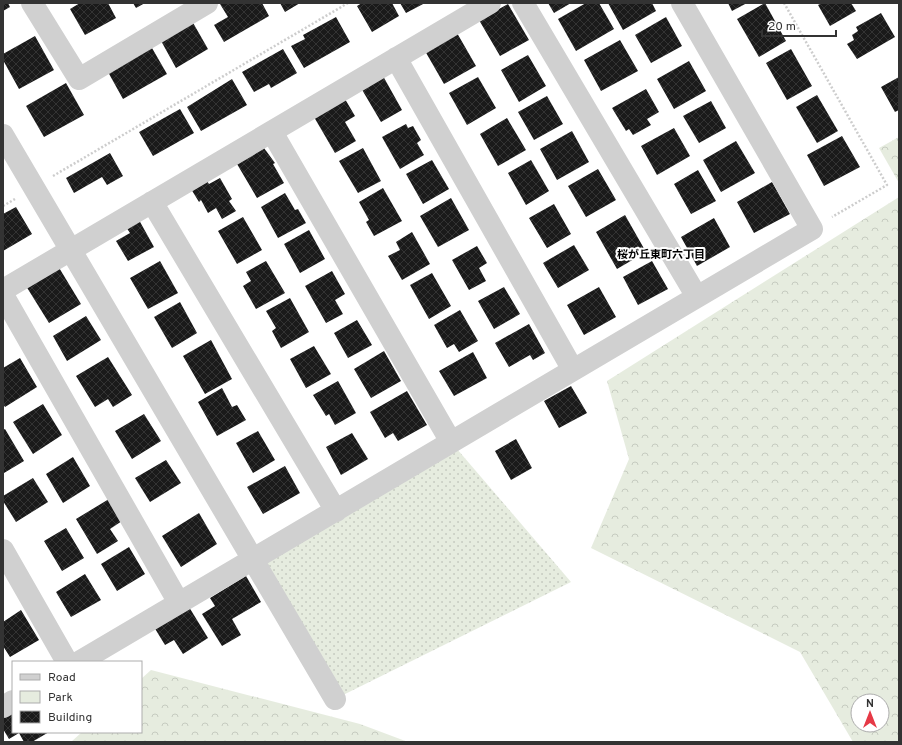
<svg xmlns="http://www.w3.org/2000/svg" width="902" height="745" viewBox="0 0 902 745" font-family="Overpass,'Noto Sans JP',sans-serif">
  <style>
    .green { fill: url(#green-dots) }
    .forest { fill: url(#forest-crowns); fill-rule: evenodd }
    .building { fill: url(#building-cross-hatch) }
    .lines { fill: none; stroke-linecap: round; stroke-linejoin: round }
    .path { stroke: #cdcdcd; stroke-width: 2.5; stroke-dasharray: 2 2; stroke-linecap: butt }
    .minor { stroke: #d0d0d0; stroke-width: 22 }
    .labels { text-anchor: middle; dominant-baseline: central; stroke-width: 4; stroke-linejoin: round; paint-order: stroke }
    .neighbourhood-label { font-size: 11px; font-weight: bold; fill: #000; stroke: #fff }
  </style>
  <defs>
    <pattern id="green-dots" width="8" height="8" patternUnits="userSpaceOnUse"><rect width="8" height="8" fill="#e6ecdf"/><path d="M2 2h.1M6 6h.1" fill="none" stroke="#c6cbc0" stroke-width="1.8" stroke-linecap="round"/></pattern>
    <pattern id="forest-crowns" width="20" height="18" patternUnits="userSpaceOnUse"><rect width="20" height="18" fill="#e6ecdf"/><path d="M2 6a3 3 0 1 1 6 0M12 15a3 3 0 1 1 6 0" fill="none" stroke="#c6cbc0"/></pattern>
    <pattern id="building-cross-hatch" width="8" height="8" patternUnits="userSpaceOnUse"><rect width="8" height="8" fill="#1a1a1a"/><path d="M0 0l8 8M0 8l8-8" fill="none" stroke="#333"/></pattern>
  </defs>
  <rect width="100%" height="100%" fill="#fff"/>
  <path class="green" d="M 451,442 L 571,582 L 335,699 L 254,559 Z"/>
  <path class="forest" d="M 899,137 L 899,183 L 879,148 Z
    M 899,197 L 899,742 L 853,742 L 800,652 L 591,548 L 629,459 L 607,381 ZM 858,701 L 882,701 L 882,725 L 858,725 Z
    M 151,670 L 360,724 L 408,742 L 71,742 L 82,732 L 141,732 L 141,679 Z"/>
  <path class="building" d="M 3,3 L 8,3 L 10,7 L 3,11 Z
    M 80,3 L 108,3 L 116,18 L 85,35 L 70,9 Z
    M 133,3 L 145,3 L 136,8 Z
    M 222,3 L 262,3 L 269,16 L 224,42 L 214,25 L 228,17 L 220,4 Z
    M 280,3 L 300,3 L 285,12 Z
    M 362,3 L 392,3 L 399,16 L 372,32 L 357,6 Z
    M 400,3 L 425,3 L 406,13 Z
    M 548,3 L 571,3 L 554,13 Z
    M 586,3 L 599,3 L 614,29 L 576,51 L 558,19 Z
    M 608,3 L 652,3 L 656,11 L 623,30 Z
    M 728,3 L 747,3 L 732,11 Z
    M 765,3 L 786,41 L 759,57 L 737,19 Z
    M 822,3 L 851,3 L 856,11 L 830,26 L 818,5 Z
    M 508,4 L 529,40 L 500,56 L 479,20 Z
    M 881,13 L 895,37 L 857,59 L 847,44 L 854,40 L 852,35 L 858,31 L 856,27 Z
    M 336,17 L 350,42 L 304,68 L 291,46 L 305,39 L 303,35 Z
    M 666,17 L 682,46 L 651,63 L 635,35 Z
    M 192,21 L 208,49 L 176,68 L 160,39 Z
    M 457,33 L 476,66 L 444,84 L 425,51 Z
    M 35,36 L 54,70 L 19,89 L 3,60 L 3,54 Z
    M 620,40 L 638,71 L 601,91 L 584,60 Z
    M 152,48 L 167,74 L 123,99 L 108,72 Z
    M 283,49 L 297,73 L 271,88 L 269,84 L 254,92 L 242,72 Z
    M 791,49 L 812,86 L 787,100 L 766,63 Z
    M 528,55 L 546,86 L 519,102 L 501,70 Z
    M 689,61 L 706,91 L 674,109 L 657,79 Z
    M 383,76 L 402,110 L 381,122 L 361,88 Z
    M 478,77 L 496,108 L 467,125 L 449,93 Z
    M 899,77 L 899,110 L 895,112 L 881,87 Z
    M 232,79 L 247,105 L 201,131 L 187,107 Z
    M 66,83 L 84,115 L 44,137 L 26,106 Z
    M 646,89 L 659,112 L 647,119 L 651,125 L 633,135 L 629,129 L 626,131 L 612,108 Z
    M 817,95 L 838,131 L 817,143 L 796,107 Z
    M 547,96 L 563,124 L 534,140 L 518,112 Z
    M 345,99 L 355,116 L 345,122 L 356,141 L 335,153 L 314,117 Z
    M 711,101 L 726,128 L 699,143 L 683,116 Z
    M 180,109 L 194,133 L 153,156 L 139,132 Z
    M 507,118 L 526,150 L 498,166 L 480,134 Z
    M 406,124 L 408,128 L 413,126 L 421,140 L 417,143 L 424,155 L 400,169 L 382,137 Z
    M 674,128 L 690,156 L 657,175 L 641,146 Z
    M 572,131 L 589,162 L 557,180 L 540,149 Z
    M 842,136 L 860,167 L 824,186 L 807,155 Z
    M 736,141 L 755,173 L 721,192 L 703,160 Z
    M 264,148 L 275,163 L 273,164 L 284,183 L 257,198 L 237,164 Z
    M 363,148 L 381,181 L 358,193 L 339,161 Z
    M 110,153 L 123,176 L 107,185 L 102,177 L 74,193 L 66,178 Z
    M 432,160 L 449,189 L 423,204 L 406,174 Z
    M 531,160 L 549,191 L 526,205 L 508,173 Z
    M 598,169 L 616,200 L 586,217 L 568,186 Z
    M 698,170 L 716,201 L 691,214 L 674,184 Z
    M 220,178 L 232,199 L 229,201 L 236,211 L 222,219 L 216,208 L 208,213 L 201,200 L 199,202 L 191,189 L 207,181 L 209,184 Z
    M 772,182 L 790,214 L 754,233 L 737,202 Z
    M 383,188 L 402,221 L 374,236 L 366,222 L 369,220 L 359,202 Z
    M 285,193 L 295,210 L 298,209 L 306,223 L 278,238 L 261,207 Z
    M 451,198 L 469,230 L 438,247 L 420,216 Z
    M 554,204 L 571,234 L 547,248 L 529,218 Z
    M 16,207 L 32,234 L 3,251 L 3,214 Z
    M 625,215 L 646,252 L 617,269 L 596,232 Z
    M 243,217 L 262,250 L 237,264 L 218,231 Z
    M 714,218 L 730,247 L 697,266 L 681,237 Z
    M 139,220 L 154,247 L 128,261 L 116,241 L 130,233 L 126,227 Z
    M 309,230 L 325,259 L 300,273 L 284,244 Z
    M 412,232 L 430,264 L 402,280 L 388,256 L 400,250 L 396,242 Z
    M 574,245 L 589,270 L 558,288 L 543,263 Z
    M 477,246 L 487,263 L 479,268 L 486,281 L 469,290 L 452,260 Z
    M 160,261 L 178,293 L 148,309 L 130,278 Z
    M 266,261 L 285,293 L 256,309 L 243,286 L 251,281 L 246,272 Z
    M 652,261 L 668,289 L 638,305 L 623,277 Z
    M 58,266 L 81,304 L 49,323 L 26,286 Z
    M 332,271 L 345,294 L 335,300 L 343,314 L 326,323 L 305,286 Z
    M 432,273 L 451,306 L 429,319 L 410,285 Z
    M 504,287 L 520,314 L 494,329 L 478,301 Z
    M 599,287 L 616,317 L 584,335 L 567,305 Z
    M 290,298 L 309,332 L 281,348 L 272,331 L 276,328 L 266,311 Z
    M 180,302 L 197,333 L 172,348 L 154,317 Z
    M 460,310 L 478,341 L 459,352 L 454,344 L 447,348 L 434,325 Z
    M 86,316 L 101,340 L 67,361 L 53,336 Z
    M 357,320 L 372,345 L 348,358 L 334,333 Z
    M 529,324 L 545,353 L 533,360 L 530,355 L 509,367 L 495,343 Z
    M 211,340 L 232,379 L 205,394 L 183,356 Z
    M 314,346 L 331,374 L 306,388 L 290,359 Z
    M 384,351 L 401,381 L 371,398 L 354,369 Z
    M 473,352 L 487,378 L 454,396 L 439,371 Z
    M 108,357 L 132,395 L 113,407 L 108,399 L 95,407 L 76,376 Z
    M 20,358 L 37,387 L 5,407 L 3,404 L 3,368 Z
    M 338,381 L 356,413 L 335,425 L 329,414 L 326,416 L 313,395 Z
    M 571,386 L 587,413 L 559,428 L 544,401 Z
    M 222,388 L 232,407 L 237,405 L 246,420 L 217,436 L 198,402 Z
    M 407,391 L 427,425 L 398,441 L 393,433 L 385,438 L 370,412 Z
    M 43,404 L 62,435 L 33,454 L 13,422 Z
    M 144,414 L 161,441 L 132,459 L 115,431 Z
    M 5,429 L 24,461 L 4,473 L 3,430 Z
    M 258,431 L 275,460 L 253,473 L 236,443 Z
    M 352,433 L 368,459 L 341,475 L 326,447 Z
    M 516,439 L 532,468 L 511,480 L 495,451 Z
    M 73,457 L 90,486 L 63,503 L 46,474 Z
    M 166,460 L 181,483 L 150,502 L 135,478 Z
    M 285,466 L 300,493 L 263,514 L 247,487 Z
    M 33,478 L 48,502 L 16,522 L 3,501 L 3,496 Z
    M 109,499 L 122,521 L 110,529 L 118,541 L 97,554 L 76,519 Z
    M 199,513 L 217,544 L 181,567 L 162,536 Z
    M 66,528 L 84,558 L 62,571 L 44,541 Z
    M 129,547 L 145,574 L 117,591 L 101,564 Z
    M 85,574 L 101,600 L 71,617 L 56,592 Z
    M 246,576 L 261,602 L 232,619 L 241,635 L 222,646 L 202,614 L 215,606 L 210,598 Z
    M 189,607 L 208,638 L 183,654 L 174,640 L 165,645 L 154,627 Z
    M 21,610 L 39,640 L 10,657 L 3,646 L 3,622 Z
    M 13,711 L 13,732 L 49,732 L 32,742 L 24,742 L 19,733 L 9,739 L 3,729 L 3,717 Z"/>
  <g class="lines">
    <path class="path" d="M 784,3 L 887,185 L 832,217
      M 53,176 L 348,3
      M 3,206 L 15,199"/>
    <path class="minor" d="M 32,3 L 79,79 L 207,3
      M 523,3 L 697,297
      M 396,58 L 573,370
      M 272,132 L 451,442
      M 3,135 L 335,699
      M 152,202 L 336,511
      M 3,290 L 490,3
      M 3,295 L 179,603
      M 3,550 L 67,662
      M 79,662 L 812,229 L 682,3
      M 3,707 L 13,701"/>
  </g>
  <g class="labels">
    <g class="neighbourhood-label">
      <text x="661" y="255">桜が丘東町六丁目</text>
    </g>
  </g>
  <rect width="902" height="745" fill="none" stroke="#333333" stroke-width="8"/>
  <rect x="12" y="661" width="130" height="72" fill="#ffffff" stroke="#adadad"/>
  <rect x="20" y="674" width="20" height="6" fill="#d0d0d0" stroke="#adadad"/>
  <text x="48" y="681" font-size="12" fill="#333333">Road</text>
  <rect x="20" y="691" width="20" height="12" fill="#e6ecdf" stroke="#adadad"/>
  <text x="48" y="701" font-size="12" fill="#333333">Park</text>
  <rect x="20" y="711" width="20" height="12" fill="url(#building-cross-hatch)" stroke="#adadad"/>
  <text x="48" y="721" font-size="12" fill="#333333">Building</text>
  <g transform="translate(870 713)"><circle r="19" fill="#ffffff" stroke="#adadad"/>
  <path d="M0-3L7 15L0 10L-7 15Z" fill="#e63946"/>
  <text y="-6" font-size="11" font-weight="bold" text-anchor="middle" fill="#333333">N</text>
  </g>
  <path d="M762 30v6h74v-6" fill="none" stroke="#333333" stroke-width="2"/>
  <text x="768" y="30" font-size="12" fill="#333333" stroke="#ffffff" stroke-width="3" paint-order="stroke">20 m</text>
</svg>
